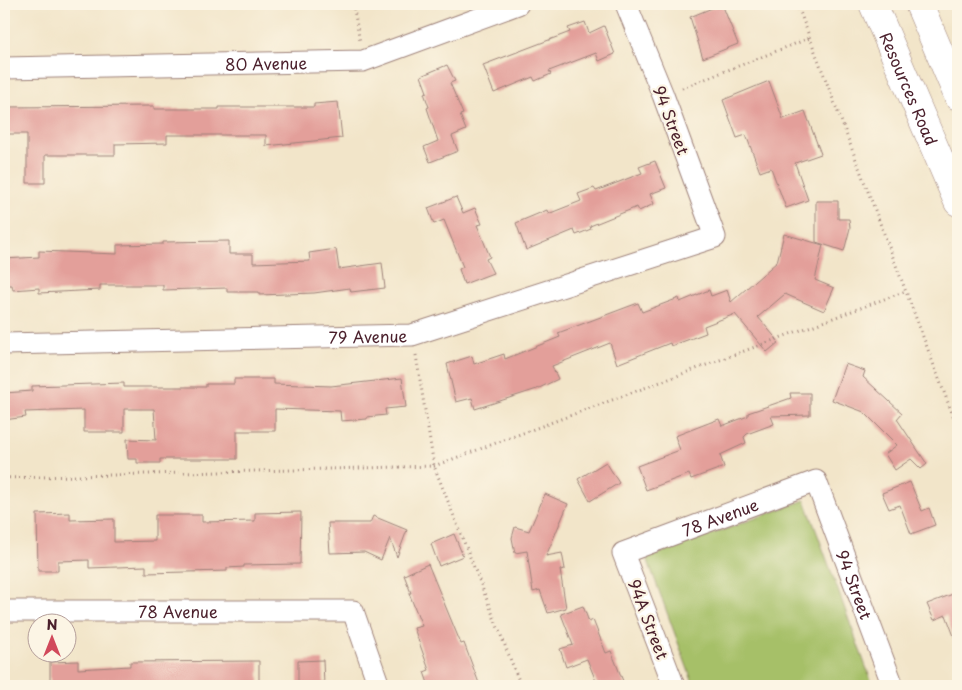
<svg xmlns="http://www.w3.org/2000/svg" width="962" height="690" viewBox="0 0 962 690" font-family="'Playpen Sans',sans-serif">
  <style>
    .green { fill: #a6c067; stroke: #787049 }
    .building { fill: #e39f9a }
    .lines { fill: none; stroke-linecap: round; stroke-linejoin: round }
    .minor-casing { stroke: #9e827a; stroke-width: 23 }
    .major-casing { stroke: #9e827a; stroke-width: 29 }
    .path { stroke: #9e827a; stroke-width: 3; stroke-dasharray: 1 4; stroke-linecap: butt }
    .minor { stroke: #fff; stroke-width: 21 }
    .major { stroke: #fff; stroke-width: 28 }
    .labels { text-anchor: middle; dominant-baseline: central; stroke-width: 4.5; stroke-linejoin: round; paint-order: stroke }
    .street-label { font-size: 16px; fill: #4a1f2b; stroke: #fcf5e5 }
  </style>
  <rect width="100%" height="100%" fill="#fcf5e5"/>
  <filter id="ink" filterUnits="userSpaceOnUse"><feTurbulence type="fractalNoise" baseFrequency=".02" numOctaves="2"/><feDisplacementMap in="SourceGraphic" scale="10" xChannelSelector="R" yChannelSelector="G"/><feConvolveMatrix kernelMatrix="1 2 1 2 8 2 1 2 1" color-interpolation-filters="sRGB"/></filter>
  <filter id="wash" filterUnits="userSpaceOnUse"><feTurbulence type="fractalNoise" baseFrequency=".0096" numOctaves="4" result="noise"/><feDisplacementMap in="SourceGraphic" scale="20" xChannelSelector="R" yChannelSelector="G"/><feGaussianBlur stdDeviation="1.12" result="paint"/><feColorMatrix in="noise" values="0 0 0 0 0 0 0 0 0 0 0 0 0 0 0 0 0 1.4 0 .05"/><feComposite in="paint" operator="in"/></filter>
  <g filter="url(#wash)">
    <rect width="100%" height="100%" fill="#f2e5c9"/>
    <path class="green" d="M 805,500 L 873,686 L 694,686 L 647,558 Z"/>
    <g id="blocks">
      <path class="building" d="M 722,4 L 738,44 L 703,58 L 690,17 Z
        M 585,22 L 589,33 L 604,26 L 615,54 L 599,61 L 596,53 L 549,71 L 551,74 L 535,81 L 533,77 L 494,93 L 483,65 L 570,32 L 568,28 Z
        M 447,65 L 455,81 L 450,83 L 463,114 L 460,115 L 466,130 L 452,136 L 458,151 L 430,162 L 424,147 L 438,141 L 427,108 L 429,107 L 424,93 L 427,92 L 421,76 Z
        M 769,81 L 783,119 L 805,111 L 821,154 L 795,163 L 808,200 L 786,208 L 771,168 L 760,172 L 746,135 L 737,138 L 723,100 Z
        M 338,102 L 342,138 L 266,146 L 266,135 L 167,135 L 167,143 L 115,144 L 115,155 L 45,155 L 45,183 L 27,183 L 27,134 L 4,134 L 4,107 L 154,106 L 154,109 L 219,109 L 219,107 L 314,107 L 314,104 Z
        M 655,161 L 666,188 L 650,194 L 654,204 L 639,211 L 637,207 L 590,226 L 591,229 L 576,235 L 574,230 L 526,250 L 516,223 L 547,210 L 548,214 L 581,201 L 578,194 L 594,188 L 596,191 L 642,173 L 639,167 Z
        M 456,197 L 463,213 L 475,208 L 482,224 L 477,225 L 490,257 L 486,259 L 493,273 L 464,284 L 459,269 L 463,267 L 444,220 L 434,224 L 428,208 Z
        M 816,201 L 838,201 L 838,219 L 849,219 L 850,228 L 844,251 L 816,242 Z
        M 784,234 L 823,245 L 815,280 L 834,288 L 824,311 L 785,294 L 758,317 L 779,342 L 767,352 L 735,314 L 704,326 L 706,333 L 671,346 L 670,343 L 617,364 L 610,343 L 552,366 L 558,379 L 537,389 L 475,409 L 472,398 L 456,402 L 447,364 L 472,356 L 474,364 L 504,354 L 505,359 L 560,337 L 558,333 L 638,303 L 642,312 L 679,298 L 680,302 L 709,290 L 711,296 L 727,290 L 731,302 L 777,262 Z
        M 229,241 L 229,254 L 253,254 L 253,263 L 310,261 L 309,253 L 336,249 L 339,269 L 382,263 L 385,288 L 351,292 L 350,288 L 314,293 L 259,295 L 259,292 L 227,292 L 227,288 L 163,290 L 163,285 L 100,285 L 100,290 L 39,293 L 39,288 L 13,290 L 12,285 L 4,285 L 4,259 L 39,257 L 39,251 L 117,254 L 117,245 L 163,244 L 163,242 Z
        M 845,364 L 865,371 L 863,377 L 902,413 L 897,419 L 927,464 L 921,469 L 911,459 L 895,470 L 885,454 L 897,445 L 864,412 L 832,400 Z
        M 402,378 L 406,407 L 385,409 L 386,415 L 367,417 L 367,419 L 341,421 L 340,411 L 275,409 L 275,431 L 237,431 L 237,459 L 160,459 L 160,463 L 137,463 L 137,459 L 128,459 L 127,439 L 156,440 L 154,409 L 124,409 L 124,432 L 84,432 L 84,410 L 25,412 L 26,417 L 4,420 L 4,393 L 32,391 L 32,386 L 124,383 L 124,387 L 206,387 L 206,384 L 234,384 L 234,379 L 274,379 L 274,384 L 331,386 Z
        M 790,393 L 810,393 L 810,415 L 771,416 L 774,424 L 747,434 L 744,437 L 746,443 L 720,455 L 724,467 L 691,479 L 689,474 L 646,490 L 637,466 L 680,450 L 675,436 L 719,419 L 722,426 L 748,416 L 748,413 L 791,398 Z
        M 606,462 L 619,483 L 590,501 L 578,479 Z
        M 910,482 L 922,511 L 929,508 L 935,525 L 911,534 L 900,505 L 889,509 L 882,493 Z
        M 545,494 L 568,504 L 546,556 L 562,553 L 565,569 L 560,570 L 566,608 L 548,613 L 540,590 L 533,592 L 527,551 L 515,553 L 512,538 L 515,527 L 529,531 Z
        M 301,512 L 300,564 L 244,565 L 244,567 L 227,568 L 227,571 L 146,573 L 146,566 L 89,568 L 89,560 L 58,561 L 58,571 L 38,571 L 37,514 L 70,513 L 70,520 L 114,519 L 114,542 L 155,541 L 155,515 L 202,515 L 202,522 L 255,521 L 255,513 Z
        M 373,516 L 407,530 L 397,557 L 390,538 L 381,560 L 364,552 L 330,553 L 328,523 L 370,523 Z
        M 454,534 L 463,556 L 439,566 L 431,544 Z
        M 428,564 L 461,644 L 464,643 L 480,686 L 429,686 L 424,672 L 429,670 L 414,628 L 422,626 L 409,593 L 411,593 L 404,575 Z
        M 958,592 L 958,644 L 957,644 L 946,615 L 934,620 L 927,604 Z
        M 583,606 L 589,622 L 593,620 L 606,653 L 611,651 L 625,686 L 598,686 L 587,659 L 566,667 L 560,649 L 573,645 L 561,614 Z
        M 323,660 L 324,686 L 298,686 L 298,661 Z
        M 78,661 L 78,669 L 130,666 L 130,662 L 259,661 L 259,686 L 50,686 L 50,662 Z"/>
    </g>
  </g>
  <g filter="url(#ink)">
    <use href="#blocks" fill-opacity="0" stroke="#9e827a" stroke-width="1"/>
    <g class="lines">
      <defs>
        <g id="minor">
          <path id="s1" d="M 4,68 L 363,61 L 518,4"/>
          <path id="s2" d="M 4,344 L 412,335 L 715,237 L 663,95 L 626,4"/>
          <path id="s3" d="M 4,611 L 353,611 L 379,686"/>
          <path id="s4" d="M 674,686 L 623,553 L 816,481 L 893,686"/>
        </g>
        <g id="major">
          <path id="s5" d="M 873,4 L 958,202"/>
          <path d="M 919,4 L 958,96"/>
        </g>
      </defs>
      <use href="#minor" class="minor-casing"/>
      <use href="#major" class="major-casing"/>
      <path class="path" d="M 353,4 L 360,42
        M 797,4 L 958,429
        M 682,88 L 810,38
        M 416,355 L 434,466 L 521,686
        M 4,478 L 434,466 L 906,291"/>
      <use href="#minor" class="minor"/>
      <use href="#major" class="major"/>
    </g>
  </g>
  <g class="labels">
    <g class="street-label">
      <text stroke="none"><textPath href="#s1" startOffset="262">80 Avenue</textPath></text>
      <text stroke="none"><textPath href="#s5" startOffset="92">Resources Road</textPath></text>
      <text transform="translate(672 120) rotate(69)">94 Street</text>
      <text stroke="none"><textPath href="#s2" startOffset="364">79 Avenue</textPath></text>
      <text stroke="none"><textPath href="#s4" startOffset="246">78 Avenue</textPath></text>
      <text stroke="none"><textPath href="#s4" startOffset="459">94 Street</textPath></text>
      <text stroke="none"><textPath href="#s3" startOffset="174">78 Avenue</textPath></text>
      <text transform="translate(649 619) rotate(69)">94A Street</text>
    </g>
  </g>
  <rect width="962" height="690" fill="none" stroke="#fcf5e5" stroke-width="20"/>
  <g transform="translate(52 638)"><circle r="24" fill="#fcf5e5" stroke="#b59f9b"/>
  <path d="M0-4L9 19L0 12L-9 19Z" fill="#d1495b"/>
  <text y="-8" font-size="14" font-weight="bold" text-anchor="middle" fill="#4a1f2b">N</text>
  </g>
</svg>
